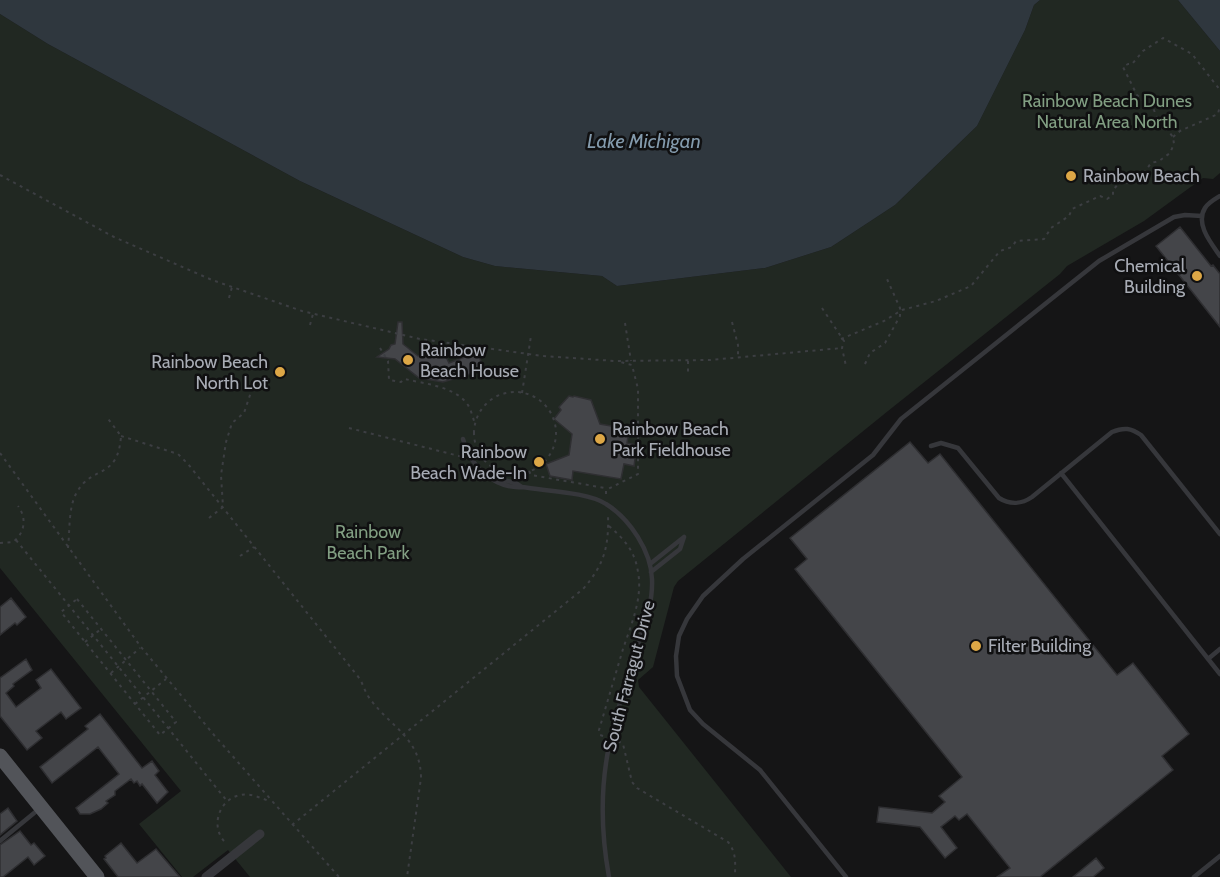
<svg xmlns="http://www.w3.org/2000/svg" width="1220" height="877" viewBox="0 0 1220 877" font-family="Cabin,sans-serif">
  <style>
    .green { fill: #212822 }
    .water { fill: #2f373e }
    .building { fill: #444549; stroke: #2f2f32; stroke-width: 1.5 }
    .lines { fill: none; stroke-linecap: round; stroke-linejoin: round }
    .path { stroke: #3c3e42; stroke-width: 2; stroke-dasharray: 3 4.5; stroke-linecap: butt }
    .lane { stroke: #36373b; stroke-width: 4.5 }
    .street { stroke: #36373b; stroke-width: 9 }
    .primary { stroke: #525459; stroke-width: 15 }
    .poi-dot { fill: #dda746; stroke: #101011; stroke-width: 2 }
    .labels { text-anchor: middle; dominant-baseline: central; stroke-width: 5; stroke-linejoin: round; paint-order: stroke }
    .park-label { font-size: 18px; fill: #819e82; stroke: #101011 }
    .poi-label { font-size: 18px; fill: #a8acb5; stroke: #101011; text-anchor: start }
    .street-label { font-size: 18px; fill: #a8acb5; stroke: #101011 }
    .water-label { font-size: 20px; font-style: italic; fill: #839aac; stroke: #101011 }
  </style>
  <rect width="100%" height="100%" fill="#151516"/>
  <path class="green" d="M 1040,0 L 1178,0 L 1220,51 L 1220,173 L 1213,179 L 1203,178 L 1144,221 L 1067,266 L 1060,274 L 888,411 L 678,581 L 674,587 L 653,667 L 638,680 L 639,687 L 791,877 L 250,877 L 228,850 L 193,877 L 182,877 L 139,824 L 181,791 L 0,568 L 0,14 L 48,44 L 300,181 L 463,257 L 495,266 L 602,276 L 617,286 L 765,268 L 831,247 L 895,205 L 977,126 L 1025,30 L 1034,5 Z"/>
  <path class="water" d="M 0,0 L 1040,0 L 1034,5 L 1025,30 L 977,126 L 895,205 L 831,247 L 765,268 L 617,286 L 602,276 L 495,266 L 463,257 L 300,181 L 48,44 L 0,14 Z
    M 1178,0 L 1220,0 L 1220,51 Z"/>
  <path class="building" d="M 1180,227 L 1211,266 L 1213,265 L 1220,274 L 1220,327 L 1156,246 Z
    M 398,322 L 402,322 L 403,344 L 418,356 L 427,353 L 432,356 L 446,357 L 449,363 L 470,355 L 475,345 L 484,370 L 443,382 L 419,378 L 395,359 L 377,357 L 389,349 L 391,345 L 395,344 Z
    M 569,396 L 573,397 L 574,396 L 591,400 L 600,424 L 629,429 L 627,443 L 637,445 L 634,466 L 624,464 L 621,479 L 573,471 L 572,480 L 550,476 L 546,464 L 569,455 L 572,434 L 554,419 L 561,410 L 559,407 Z
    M 910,442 L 928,463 L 940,454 L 1117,675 L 1133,663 L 1189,734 L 1162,756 L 1173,770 L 1040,877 L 997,877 L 1010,868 L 967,814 L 959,820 L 955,816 L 941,827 L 957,848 L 945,858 L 920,827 L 877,822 L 879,807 L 932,813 L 945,802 L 939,796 L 962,777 L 795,569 L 807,559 L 790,538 Z
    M 11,598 L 26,617 L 17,625 L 15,623 L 0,635 L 0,607 Z
    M 26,659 L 32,670 L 13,684 L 14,686 L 6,693 L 16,707 L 41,688 L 36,680 L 51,669 L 81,708 L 66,719 L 61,712 L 36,731 L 42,738 L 27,750 L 0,716 L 0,678 Z
    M 100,714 L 142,768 L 152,761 L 159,771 L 155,775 L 168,792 L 157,803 L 142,784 L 140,786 L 137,781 L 134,783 L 131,779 L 115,791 L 115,795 L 106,801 L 108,803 L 101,809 L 90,814 L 80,814 L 76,808 L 119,774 L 98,747 L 52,783 L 40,767 L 88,729 L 85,726 Z
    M 8,808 L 17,821 L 0,835 L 0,814 Z
    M 20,831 L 31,845 L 34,843 L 45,856 L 34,865 L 28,857 L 3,877 L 0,877 L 0,845 Z
    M 121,843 L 137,863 L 156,849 L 180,877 L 118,877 L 104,859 L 106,858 L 105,856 Z
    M 1096,858 L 1104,868 L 1093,877 L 1073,877 Z"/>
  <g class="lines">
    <path class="path" d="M 1173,137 L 1180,131 L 1218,114 L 1220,105
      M 0,175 L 114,237 L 212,280 L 302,311 L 420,339 L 543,356 L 615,361 L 710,360 L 842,348
      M 229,298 L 232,287
      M 822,308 L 844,341 L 842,348 L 846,366
      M 732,322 L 738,345 L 738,358
      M 625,323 L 631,361
      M 310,325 L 313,314
      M 841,339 L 884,321 L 902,310 L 936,301 L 971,286 L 1000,251 L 1012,247 L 1016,241 L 1044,239 L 1051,228 L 1069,216 L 1072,209 L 1100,196 L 1107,199 L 1113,195 L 1113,190 L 1120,182 L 1124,184 L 1133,181 L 1138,182 L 1151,163 L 1159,161 L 1170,153 L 1174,144 L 1173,137 L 1156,116 L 1154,110 L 1137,95 L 1123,67 L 1128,64 L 1132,64 L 1143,51 L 1163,38 L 1192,54 L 1220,90
      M 380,348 L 388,361 L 389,380 L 401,382 L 405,379 C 425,384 455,386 468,405 C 471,410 473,418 475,424
      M 688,361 L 688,376
      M 865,364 L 870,353 L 885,343 L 900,316 L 900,308 L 887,279
      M474 433a41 41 0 1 1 82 0a41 41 0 1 1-82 0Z
      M 522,393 L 531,336
      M 349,428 L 463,457
      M 121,436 L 178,454 L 188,464 L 360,679 C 363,685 365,691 368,696 C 388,726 421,737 421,778 L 407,877
      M 0,453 L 141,647 L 214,735 L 339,877
      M 529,471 L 531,475 L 605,488 L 605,490
      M 606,494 L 606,490 L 638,474 L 638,389 L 632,365 L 620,362
      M 209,518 L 223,507 L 221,475 L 226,442 L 232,423 L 244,413 L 254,383
      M 16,540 L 227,801
      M 0,543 L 13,542 C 25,533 27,518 18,506
      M 68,548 C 70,531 68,507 77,492 C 92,465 118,480 121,436 L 106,416
      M 240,556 L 254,547
      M 77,599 L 176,722 L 160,735 L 61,612 Z
      M 85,642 L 101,629
      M 111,673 L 140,648
      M 135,704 L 166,679
      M 603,736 L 600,735 L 599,730 C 607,703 615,676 623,649 C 631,625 643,598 638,572 C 635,551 624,539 609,526
      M 618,741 L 623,744 L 632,782 L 637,788 L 728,842 C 737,853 735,864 735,877
      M 292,825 L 583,589 C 604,565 609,547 608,515
      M 224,841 C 210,825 220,798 241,795 C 250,793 261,798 269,801"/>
    <path class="lane" d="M 1220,196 C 1215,199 1208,203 1205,208 C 1195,224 1211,243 1220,256
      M 463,439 C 469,465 494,489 522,487 C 545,491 588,492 606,504 C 630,519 651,551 652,579 C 653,601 646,621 639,641 C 629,676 616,710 609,746 C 600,790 601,833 609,877
      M 931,446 L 941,443 L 958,448 L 999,498 C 1010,505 1022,504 1032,497 L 1112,432 C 1124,427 1131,428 1141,435 L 1220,534
      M 1061,473 L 1220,674
      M 491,477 L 516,483 L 522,487
      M 650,564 L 684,537
      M 651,572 L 680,549 L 684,537
      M 1208,659 L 1220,649
      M 0,841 L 39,809
      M 846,877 L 760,770 L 703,724 L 690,710 L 677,676 L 676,656 L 679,636 L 687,619 L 703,596 L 743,559 L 873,455 L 901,419 L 1099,261 L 1174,217 L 1185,215 L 1202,216
      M 1194,877 L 1220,856"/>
    <path class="street" d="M 206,877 L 260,834"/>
    <path class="primary" d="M 0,756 L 97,877"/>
  </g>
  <g class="poi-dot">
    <circle cx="1071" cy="176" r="6"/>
    <circle cx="1197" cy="276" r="6"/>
    <circle cx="408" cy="360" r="6"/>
    <circle cx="280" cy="372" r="6"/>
    <circle cx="600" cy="439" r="6"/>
    <circle cx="539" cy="462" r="6"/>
    <circle cx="976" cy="646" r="6"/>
  </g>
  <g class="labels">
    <g class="park-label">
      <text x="1107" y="101">Rainbow Beach Dunes<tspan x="1107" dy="21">Natural Area North</tspan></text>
      <text x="368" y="532">Rainbow<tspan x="368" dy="21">Beach Park</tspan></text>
    </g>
    <g class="poi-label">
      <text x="1083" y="176">Rainbow Beach</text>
      <text x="1185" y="266" text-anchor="end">Chemical<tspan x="1185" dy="21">Building</tspan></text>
      <text x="420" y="350">Rainbow<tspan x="420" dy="21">Beach House</tspan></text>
      <text x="268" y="362" text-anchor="end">Rainbow Beach<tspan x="268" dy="21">North Lot</tspan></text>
      <text x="612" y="429">Rainbow Beach<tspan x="612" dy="21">Park Fieldhouse</tspan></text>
      <text x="527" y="452" text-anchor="end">Rainbow<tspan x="527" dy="21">Beach Wade-In</tspan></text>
      <text x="988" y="646">Filter Building</text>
    </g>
    <g class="street-label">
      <text transform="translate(629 676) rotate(-75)">South Farragut Drive</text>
    </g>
    <g class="water-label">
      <text x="644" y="141">Lake Michigan</text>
    </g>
  </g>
</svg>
